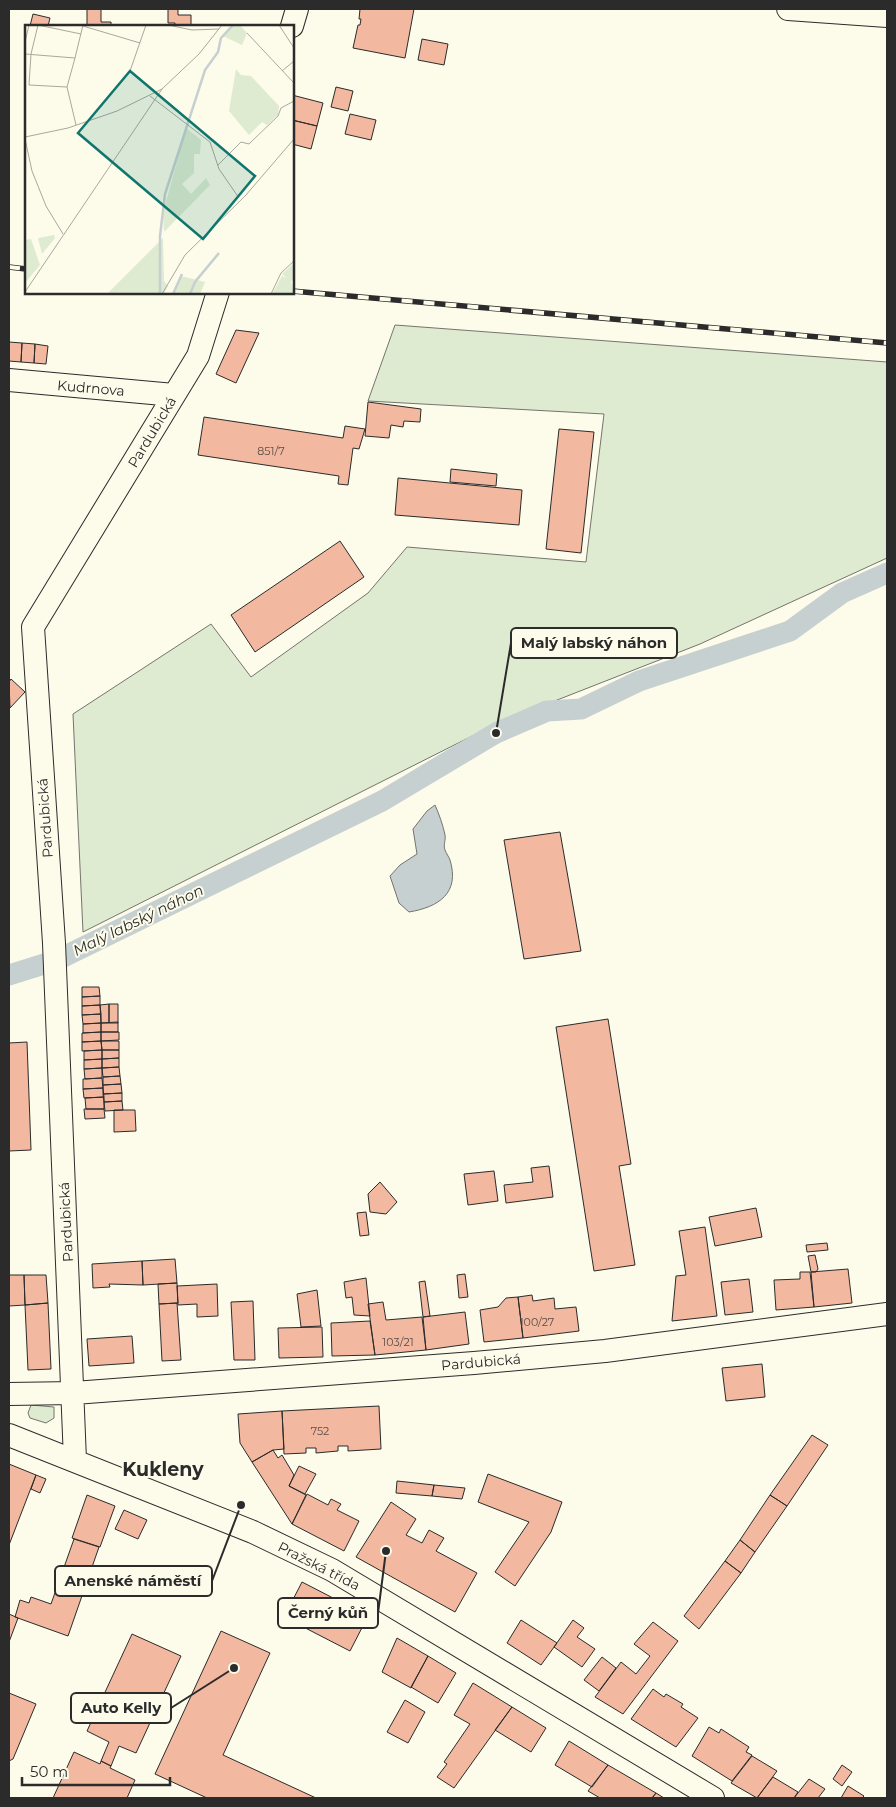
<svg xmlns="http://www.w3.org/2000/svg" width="896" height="1807" viewBox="0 0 896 1807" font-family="Montserrat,sans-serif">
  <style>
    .green { fill: #deebd1; stroke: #74746e }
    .water { fill: #c7d0d0; stroke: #74746e }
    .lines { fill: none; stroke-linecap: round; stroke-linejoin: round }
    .canal { stroke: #c7d0d0; stroke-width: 21 }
    .building { fill: #f2b8a0; stroke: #2b2b2b }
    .minor-casing { stroke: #2b2b2b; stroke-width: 24 }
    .minor { stroke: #fdfbea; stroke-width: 22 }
    .rail-casing { stroke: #2b2b2b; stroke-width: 5.5 }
    .rail { stroke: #fdfbea; stroke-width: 4; stroke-dasharray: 11; stroke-linecap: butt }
    .labels { text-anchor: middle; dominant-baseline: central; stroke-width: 4; stroke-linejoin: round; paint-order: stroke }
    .number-label { font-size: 11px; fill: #5d4e48 }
    .street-label { font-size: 14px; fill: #2b2b2b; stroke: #fdfbea }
    .water-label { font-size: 15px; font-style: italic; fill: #2b2b2b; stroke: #fdfbea }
    .district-label { font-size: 19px; font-weight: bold; fill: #2b2b2b; stroke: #fdfbea }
    .inset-river { fill: none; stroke: #c7d0d0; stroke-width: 2.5 }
    .inset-road { fill: none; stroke: #a9a89e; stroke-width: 1 }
    .view { fill: #0f766e; fill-opacity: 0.15; stroke: #0f766e; stroke-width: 2.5 }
    .inset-edge { fill: none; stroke: #2b2b2b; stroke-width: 2.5 }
    .leader { fill: none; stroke: #2b2b2b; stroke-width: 2 }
    .callout-dot { fill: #2b2b2b; stroke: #fdfbea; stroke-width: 2 }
    .callout { fill: #fdfbea; stroke: #2b2b2b; stroke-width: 2 }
    .callout-label { font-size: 15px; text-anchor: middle; font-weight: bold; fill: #2b2b2b }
  </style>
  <rect width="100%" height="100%" fill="#fdfbea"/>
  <path class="green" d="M 395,325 L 887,362 L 887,558 L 700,644 L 496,724 L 83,932 L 73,714 L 211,624 L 251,677 L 368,593 L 407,547 L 586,562 L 604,414 L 368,401 Z
    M 31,1405 L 54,1407 L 54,1418 L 46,1423 L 30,1418 L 28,1413 Z"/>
  <path class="water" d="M 435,805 C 439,814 443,825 445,835 C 446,840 443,845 445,850 C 446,853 449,857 450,860 C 460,893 439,907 409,912 L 399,903 L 390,876 L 400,865 L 417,854 L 413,829 L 427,811 Z"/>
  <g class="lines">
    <path class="canal" d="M 9,975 L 57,960 L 382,801 L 496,733 L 547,711 L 581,709 L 639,681 L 790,631 L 842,593 L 887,573"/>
  </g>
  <path class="building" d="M 87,9 L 101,9 L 101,22 L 111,22 L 111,26 L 87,26 Z
    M 168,9 L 178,9 L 178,15 L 191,15 L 191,26 L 175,26 L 175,23 L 168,23 Z
    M 360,9 L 414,9 L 405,58 L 353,48 L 358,25 L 360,25 L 361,19 L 359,19 Z
    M 33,14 L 50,18 L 48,26 L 30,26 Z
    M 422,39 L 448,44 L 444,65 L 418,60 Z
    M 336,87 L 353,91 L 348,111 L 331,107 Z
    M 292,95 L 323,103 L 317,126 L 292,120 Z
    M 350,114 L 376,120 L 371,140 L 345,134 Z
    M 292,120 L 317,126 L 311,149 L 292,144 Z
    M 236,330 L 259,333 L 236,383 L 216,374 Z
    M 9,342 L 22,343 L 21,362 L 9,361 Z
    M 22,343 L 35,344 L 34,363 L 21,362 Z
    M 35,344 L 48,346 L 46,364 L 34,363 Z
    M 368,402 L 421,409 L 420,422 L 404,421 L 403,427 L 391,425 L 389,438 L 365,436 Z
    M 204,417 L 343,438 L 345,426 L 365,429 L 359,449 L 353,448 L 348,485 L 338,484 L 339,476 L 198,455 Z
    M 559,429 L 594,432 L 581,553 L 546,549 Z
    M 451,469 L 497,474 L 496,486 L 450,482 Z
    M 398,478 L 522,490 L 519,525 L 395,515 Z
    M 340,541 L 364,577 L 255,652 L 231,615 Z
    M 11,679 L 25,692 L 10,708 L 9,682 Z
    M 560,832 L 581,951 L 524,959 L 504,840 Z
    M 82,987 L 99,987 L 100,996 L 82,997 Z
    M 100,996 L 100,1005 L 82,1006 L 82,997 Z
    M 109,1004 L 118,1004 L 118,1023 L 109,1023 Z
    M 109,1004 L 109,1023 L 101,1023 L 100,1005 Z
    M 100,1005 L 101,1014 L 82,1015 L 82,1006 Z
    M 101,1014 L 101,1023 L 83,1024 L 82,1015 Z
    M 608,1019 L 631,1164 L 619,1166 L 635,1265 L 594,1271 L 556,1027 Z
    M 118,1022 L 118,1032 L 101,1032 L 101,1023 Z
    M 101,1023 L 101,1032 L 83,1033 L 83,1024 Z
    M 101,1032 L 101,1041 L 82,1042 L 82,1033 Z
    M 101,1032 L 119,1032 L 119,1040 L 101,1041 Z
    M 101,1041 L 119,1041 L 119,1050 L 102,1050 Z
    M 101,1041 L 102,1050 L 82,1051 L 82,1042 Z
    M 27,1042 L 31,1150 L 9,1151 L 9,1043 Z
    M 102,1050 L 102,1059 L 84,1060 L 84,1051 Z
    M 102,1050 L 119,1050 L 119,1058 L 102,1059 Z
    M 119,1058 L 119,1067 L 102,1068 L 102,1059 Z
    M 102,1059 L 102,1068 L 84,1069 L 84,1060 Z
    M 119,1067 L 120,1076 L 103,1077 L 102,1068 Z
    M 102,1068 L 102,1078 L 85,1079 L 84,1069 Z
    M 120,1076 L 121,1084 L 103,1085 L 103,1077 Z
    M 102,1078 L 103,1088 L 83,1089 L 83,1079 Z
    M 121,1084 L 122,1093 L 103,1094 L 103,1085 Z
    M 103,1088 L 104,1097 L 84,1098 L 83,1089 Z
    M 122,1093 L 122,1101 L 104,1102 L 103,1094 Z
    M 104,1097 L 104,1109 L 86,1109 L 85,1098 Z
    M 122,1101 L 123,1110 L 105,1111 L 104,1102 Z
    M 84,1109 L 104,1109 L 105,1118 L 85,1119 Z
    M 114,1110 L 135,1110 L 136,1131 L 114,1132 Z
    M 549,1166 L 553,1197 L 506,1203 L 504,1185 L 533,1182 L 531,1168 Z
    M 494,1171 L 498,1201 L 468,1205 L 464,1174 Z
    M 380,1182 L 397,1202 L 386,1214 L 370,1212 L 368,1194 Z
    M 756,1208 L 762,1237 L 715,1246 L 709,1217 Z
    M 366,1212 L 369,1235 L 360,1236 L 357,1213 Z
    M 705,1227 L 717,1316 L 672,1321 L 676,1276 L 686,1275 L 679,1231 Z
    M 827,1243 L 828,1250 L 807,1252 L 806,1245 Z
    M 815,1255 L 818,1269 L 816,1272 L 811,1272 L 808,1256 Z
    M 175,1259 L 177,1283 L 143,1285 L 142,1261 Z
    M 142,1261 L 143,1285 L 109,1284 L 110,1287 L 93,1288 L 92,1264 Z
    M 848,1269 L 852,1303 L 814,1307 L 811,1272 Z
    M 800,1272 L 810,1272 L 814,1307 L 776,1310 L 774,1280 L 800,1279 Z
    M 465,1274 L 468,1297 L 459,1298 L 457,1275 Z
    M 9,1275 L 24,1275 L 25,1305 L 9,1306 Z
    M 24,1275 L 46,1275 L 48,1303 L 25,1305 Z
    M 366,1278 L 370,1316 L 354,1315 L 352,1297 L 346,1298 L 344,1282 Z
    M 749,1279 L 753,1312 L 725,1315 L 721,1282 Z
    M 425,1281 L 430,1316 L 423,1317 L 419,1282 Z
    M 177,1283 L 178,1303 L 159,1304 L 158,1284 Z
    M 217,1284 L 218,1316 L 197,1317 L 197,1304 L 178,1305 L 177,1286 Z
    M 317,1290 L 321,1326 L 301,1327 L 297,1294 Z
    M 532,1295 L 533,1301 L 554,1298 L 555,1309 L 576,1307 L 579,1331 L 523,1338 L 518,1297 Z
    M 518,1297 L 523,1338 L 484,1342 L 480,1310 L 498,1307 L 506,1298 Z
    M 253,1301 L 255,1360 L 234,1360 L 231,1302 Z
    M 383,1302 L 386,1320 L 422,1317 L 426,1350 L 375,1355 L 368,1304 Z
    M 48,1303 L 51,1369 L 28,1370 L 25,1305 Z
    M 177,1303 L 181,1360 L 162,1361 L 159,1304 Z
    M 465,1312 L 469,1344 L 426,1350 L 423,1317 Z
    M 370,1321 L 375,1355 L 332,1356 L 331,1323 Z
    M 322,1327 L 323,1357 L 279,1358 L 278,1328 Z
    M 132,1336 L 134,1363 L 89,1366 L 87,1339 Z
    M 762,1364 L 765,1397 L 726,1401 L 722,1368 Z
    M 379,1406 L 381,1449 L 348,1451 L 348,1446 L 338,1446 L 338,1451 L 316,1453 L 316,1448 L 306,1448 L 306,1453 L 284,1454 L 282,1411 Z
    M 282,1411 L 284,1449 L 273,1450 L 252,1462 L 240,1443 L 238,1414 Z
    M 812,1435 L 828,1445 L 787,1506 L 770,1495 Z
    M 273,1450 L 278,1458 L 282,1455 L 294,1475 L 289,1486 L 306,1495 L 292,1524 L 252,1462 Z
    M 9,1464 L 36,1475 L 9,1545 Z
    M 299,1466 L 316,1474 L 305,1494 L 289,1486 Z
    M 488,1474 L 562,1502 L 551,1532 L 515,1586 L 495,1572 L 529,1522 L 478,1502 Z
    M 36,1475 L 46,1479 L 40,1493 L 31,1489 Z
    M 397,1481 L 434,1485 L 432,1496 L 396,1493 Z
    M 434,1485 L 465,1488 L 462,1499 L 432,1496 Z
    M 307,1494 L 328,1505 L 331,1499 L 341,1504 L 337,1510 L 359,1521 L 344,1551 L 292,1524 Z
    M 87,1495 L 115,1506 L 100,1547 L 72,1538 Z
    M 770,1495 L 787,1506 L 755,1552 L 740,1540 Z
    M 391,1502 L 416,1519 L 406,1535 L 422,1543 L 429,1530 L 444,1538 L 436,1551 L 477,1573 L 455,1612 L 356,1557 Z
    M 124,1510 L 147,1520 L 138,1539 L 115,1529 Z
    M 74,1539 L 99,1547 L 68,1636 L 15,1617 L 20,1600 L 29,1603 L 31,1597 L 51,1604 Z
    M 740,1540 L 755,1552 L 741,1573 L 725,1561 Z
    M 725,1561 L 741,1573 L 699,1629 L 684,1616 Z
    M 302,1582 L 368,1616 L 350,1651 L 284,1617 Z
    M 9,1614 L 18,1618 L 9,1642 Z
    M 521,1620 L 557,1643 L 541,1665 L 507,1643 Z
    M 573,1620 L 584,1628 L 577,1637 L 595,1649 L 582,1667 L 554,1647 Z
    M 653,1622 L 678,1641 L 623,1714 L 595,1697 L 621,1662 L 636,1674 L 650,1656 L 634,1644 Z
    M 221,1631 L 270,1653 L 223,1755 L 316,1798 L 207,1798 L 155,1774 Z
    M 132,1634 L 181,1656 L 136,1753 L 119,1746 L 111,1766 L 101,1761 L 109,1742 L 87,1731 Z
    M 397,1638 L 428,1656 L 411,1688 L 382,1672 Z
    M 428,1656 L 456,1673 L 438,1703 L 411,1687 Z
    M 602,1657 L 616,1668 L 599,1691 L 584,1680 Z
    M 473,1683 L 512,1707 L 454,1788 L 437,1777 L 447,1764 L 444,1762 L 470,1724 L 454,1715 Z
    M 653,1689 L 664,1697 L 666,1694 L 683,1704 L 681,1707 L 698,1718 L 676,1747 L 631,1719 Z
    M 9,1693 L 36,1704 L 13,1759 L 9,1761 Z
    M 405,1700 L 425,1712 L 408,1743 L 387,1732 Z
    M 512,1707 L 546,1728 L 531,1752 L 495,1730 Z
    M 709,1727 L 719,1733 L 721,1729 L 749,1747 L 746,1752 L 752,1755 L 732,1781 L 692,1756 Z
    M 569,1741 L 608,1765 L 592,1787 L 555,1765 Z
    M 74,1752 L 100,1764 L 101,1761 L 111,1766 L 110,1768 L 135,1780 L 127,1798 L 53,1798 Z
    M 752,1756 L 777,1771 L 757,1798 L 731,1783 Z
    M 608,1765 L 656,1793 L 652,1798 L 600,1798 L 588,1791 Z
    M 842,1765 L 852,1772 L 842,1786 L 833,1779 Z
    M 773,1777 L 798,1792 L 794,1798 L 757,1798 Z
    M 809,1779 L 825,1789 L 818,1798 L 794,1798 Z
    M 848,1786 L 864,1796 L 862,1798 L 841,1798 Z
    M 656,1793 L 664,1798 L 652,1798 Z"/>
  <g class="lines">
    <defs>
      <path id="minor" d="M 788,9 L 887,16
        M 292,26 L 297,9
        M 9,380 L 174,395
        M 9,1394 L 74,1393 L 474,1363 L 605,1351 L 887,1314
        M 9,1435 L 253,1532 L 332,1570 L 713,1798
        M 75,1460 L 54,943 L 33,627 L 198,356 L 218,292"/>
    </defs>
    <use href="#minor" class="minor-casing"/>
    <use href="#minor" class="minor"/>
    <defs>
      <path id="rail" d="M 9,267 L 26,269
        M 292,291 L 887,343"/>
    </defs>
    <use href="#rail" class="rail-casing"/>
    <use href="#rail" class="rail"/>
  </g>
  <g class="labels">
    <g class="number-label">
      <text x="271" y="451">851/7</text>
      <text x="537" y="1322">100/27</text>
      <text x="398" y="1342">103/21</text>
      <text x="320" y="1431">752</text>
    </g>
    <g class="street-label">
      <text transform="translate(91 388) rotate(5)">Kudrnova</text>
      <text transform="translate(152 432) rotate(-59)">Pardubická</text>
      <text transform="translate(45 818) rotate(-94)">Pardubická</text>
      <text transform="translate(66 1222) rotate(-93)">Pardubická</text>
      <text transform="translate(481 1362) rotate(-5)">Pardubická</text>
      <text transform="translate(319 1566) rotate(27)">Pražská třída</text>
    </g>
    <g class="water-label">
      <text transform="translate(138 920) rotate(-26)">Malý labský náhon</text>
    </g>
    <g class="district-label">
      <text x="163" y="1469">Kukleny</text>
    </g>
  </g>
  <g transform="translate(25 25)">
    <rect width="269" height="269" fill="#fdfbea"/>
    <path d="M 208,0 L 215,0 L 222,8 L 217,20 L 198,11 ZM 211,44 L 216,50 L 226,51 L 254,81 L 253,90 L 242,100 L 237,97 L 224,110 L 204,86 ZM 161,103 L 176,115 L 175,129 L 169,129 L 169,148 L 157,159 L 166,169 L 181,153 L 185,160 L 139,207 L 138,188 ZM 29,210 L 30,213 L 17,229 L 13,213 ZM 138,213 L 139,256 L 143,261 L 139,269 L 82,269 ZM 6,214 L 15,240 L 0,258 L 0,215 ZM 269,238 L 269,255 L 266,256 L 269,269 L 247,269 L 257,251 L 262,253 L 257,249 ZM 156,251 L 180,257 L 175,269 L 148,269 Z" fill="#deebd1"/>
    <path class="inset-river" d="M 135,269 L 135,211 L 140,169 L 180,45 L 193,27 L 196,13 L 208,0M 148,269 L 157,249M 165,269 L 170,257 L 194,228"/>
    <path class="inset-road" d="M 13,0 L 6,29 L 4,60 L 42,62M 13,0 L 56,9M 143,0 L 167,5 L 194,4M 254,0 L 269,23M 58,1 L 115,18M 222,8 L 269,58M 0,17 L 4,0M 0,29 L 50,33 L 58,0M 50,33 L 42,62 L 51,100M 105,46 L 121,0M 257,46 L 269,36M 125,71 L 185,117 L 194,144 L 214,173M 0,112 L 43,103 L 92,86 L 137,64 L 174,29 L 197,0M 0,114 L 7,146 L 21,181 L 38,209M 193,140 L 216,117 L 224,119 L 253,91 L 256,83 L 269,76M 0,267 L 137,64M 137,269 L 160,230 L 221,170 L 269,114M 246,269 L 256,248 L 269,236"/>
    <path class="view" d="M 105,46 L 230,151 L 178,214 L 53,108 Z"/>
    <rect width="269" height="269" class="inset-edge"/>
  </g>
  <path class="leader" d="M496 733L511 643M241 1505L212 1581M386 1551L378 1613M234 1668L171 1708"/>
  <g class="callout-dot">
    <circle cx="496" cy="733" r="5"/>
    <circle cx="241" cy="1505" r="5"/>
    <circle cx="386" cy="1551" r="5"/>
    <circle cx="234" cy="1668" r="5"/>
  </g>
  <g class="callout">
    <rect x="511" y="628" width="166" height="30" rx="5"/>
    <rect x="55" y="1566" width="157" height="30" rx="5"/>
    <rect x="278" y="1598" width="100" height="30" rx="5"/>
    <rect x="71" y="1693" width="100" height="30" rx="5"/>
  </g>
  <g class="callout-label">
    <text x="594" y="648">Malý labský náhon</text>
    <text x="133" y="1586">Anenské náměstí</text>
    <text x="328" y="1618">Černý kůň</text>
    <text x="121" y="1713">Auto Kelly</text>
  </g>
  <rect width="896" height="1807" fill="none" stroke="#2b2b2b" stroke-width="20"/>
  <path d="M22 1777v8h148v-8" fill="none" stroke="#2b2b2b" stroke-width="2.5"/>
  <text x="30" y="1777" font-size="15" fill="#2b2b2b" stroke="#fdfbea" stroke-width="4" paint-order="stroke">50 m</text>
</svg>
